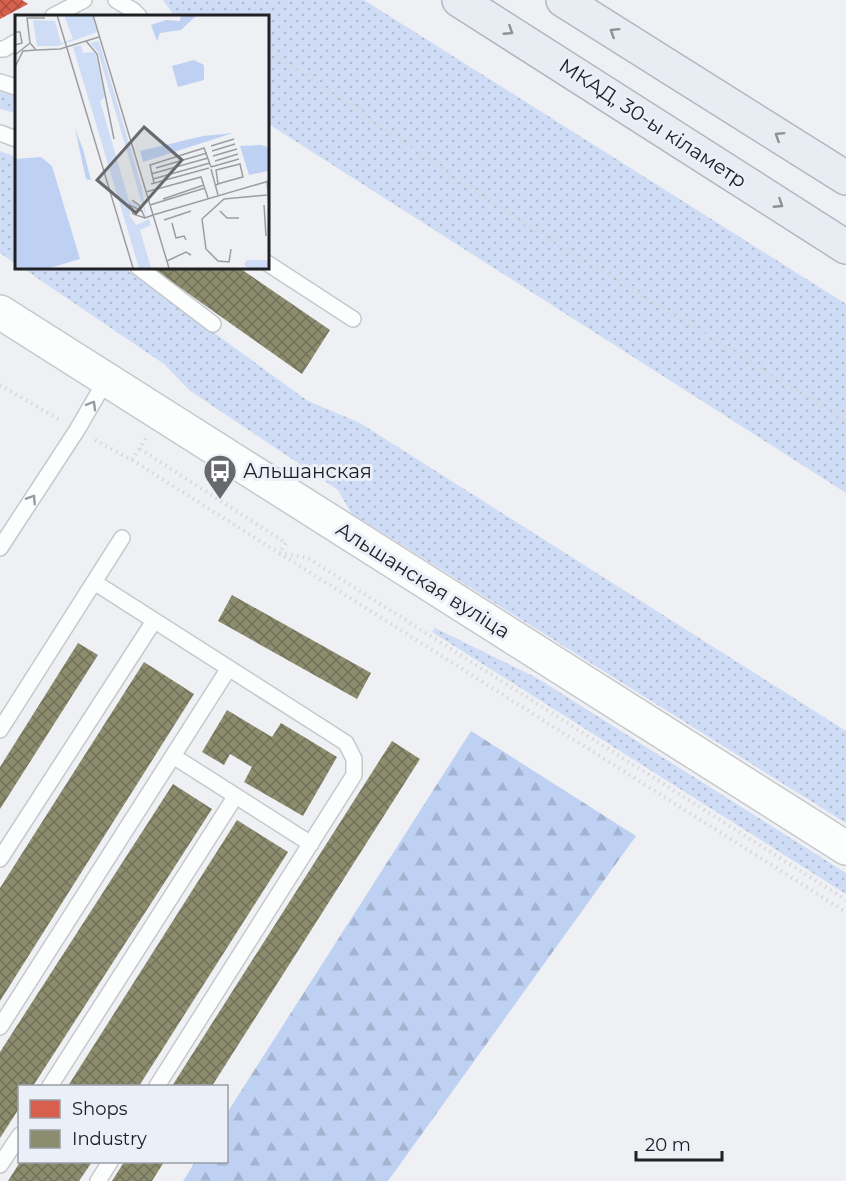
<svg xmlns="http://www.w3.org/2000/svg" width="846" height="1181" viewBox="0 0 846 1181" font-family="Montserrat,sans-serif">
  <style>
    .grass { fill: url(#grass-dots) }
    .forest { fill: url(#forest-firs) }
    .shops { fill: url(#shops-cross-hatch) }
    .industry { fill: url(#industry-cross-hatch) }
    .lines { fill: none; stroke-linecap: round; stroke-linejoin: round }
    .service-casing { stroke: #c6c8cc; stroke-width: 18 }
    .secondary-casing { stroke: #c6c8cc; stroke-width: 36 }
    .trunk-casing { stroke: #b2b7c2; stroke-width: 36 }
    .path { stroke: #d7d8da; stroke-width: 4; stroke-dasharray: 1.5 4.5; stroke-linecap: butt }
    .service { stroke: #fcfdfd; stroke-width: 15 }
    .secondary { stroke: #fcfdfd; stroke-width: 33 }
    .trunk { stroke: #e8ecf3; stroke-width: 33 }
    .oneway { stroke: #8e9196 }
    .oneway2 { stroke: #999a9c }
    .labels { text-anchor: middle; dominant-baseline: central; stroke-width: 6; stroke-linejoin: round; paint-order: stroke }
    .street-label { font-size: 20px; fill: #202125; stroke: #eaeff8 }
    .poi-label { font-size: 20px; fill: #202125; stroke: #eaeff8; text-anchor: start }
    .inset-road { fill: none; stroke: #9c9da1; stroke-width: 1.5 }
    .view { fill: #68696d; fill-opacity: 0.15; stroke: #68696d; stroke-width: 3 }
    .inset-edge { fill: none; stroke: #202125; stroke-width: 3 }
  </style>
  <defs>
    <pattern id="grass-dots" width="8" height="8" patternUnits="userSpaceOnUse" patternTransform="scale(1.5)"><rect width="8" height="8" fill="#cfdcf5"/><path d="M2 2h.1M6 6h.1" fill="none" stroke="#b1bcd2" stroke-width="1.8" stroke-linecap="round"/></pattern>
    <pattern id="forest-firs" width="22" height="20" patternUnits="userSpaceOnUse" patternTransform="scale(1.5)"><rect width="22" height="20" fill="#bfd1f3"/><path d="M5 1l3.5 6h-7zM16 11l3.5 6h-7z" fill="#a4b3d0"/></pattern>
    <pattern id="shops-cross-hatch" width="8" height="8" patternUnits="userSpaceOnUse" patternTransform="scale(1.5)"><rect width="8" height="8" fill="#d6604d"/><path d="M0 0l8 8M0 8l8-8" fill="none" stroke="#ad4f40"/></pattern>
    <pattern id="industry-cross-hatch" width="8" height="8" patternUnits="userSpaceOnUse" patternTransform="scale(1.5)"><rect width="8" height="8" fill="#8c8c6e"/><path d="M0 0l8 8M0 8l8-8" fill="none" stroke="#72725a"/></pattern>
  </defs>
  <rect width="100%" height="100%" fill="#eef0f4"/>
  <path class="grass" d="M 163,0 L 364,0 L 846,304 L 846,493 L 267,123 L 267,16 L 174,16 Z
    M 0,92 L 16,96 L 16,113 L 0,109 Z
    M 0,151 L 16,157 L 16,264 L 0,253 Z
    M 21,267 L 123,267 L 308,401 L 360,423 L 846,731 L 846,823 L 351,513 L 338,490 L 189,390 L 164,364 Z
    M 435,628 L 537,678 L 846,873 L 846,894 L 432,632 Z"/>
  <path class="forest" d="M 471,731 L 636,836 L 388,1181 L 183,1181 L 195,1162 L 226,1162 L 227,1113 Z"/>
  <path class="shops" d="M 0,0 L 22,0 L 28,4 L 0,19 Z"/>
  <path class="industry" d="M 151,267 L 238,267 L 330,330 L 302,374 Z
    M 232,595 L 371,673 L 357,699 L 218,621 Z
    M 78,643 L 98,655 L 0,809 L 0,767 Z
    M 144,662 L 194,694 L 0,1001 L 0,888 Z
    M 227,710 L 272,737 L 281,723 L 337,757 L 303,816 L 244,782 L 252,767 L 230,754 L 224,765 L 202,752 Z
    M 392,741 L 420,759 L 212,1086 L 172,1086 Z
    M 173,784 L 212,809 L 33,1086 L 20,1086 L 20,1107 L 0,1138 L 0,1052 Z
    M 237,820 L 288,852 L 139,1086 L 68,1086 Z
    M 20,1162 L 92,1162 L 79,1181 L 8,1181 Z
    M 124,1162 L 164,1162 L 152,1181 L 112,1181 Z"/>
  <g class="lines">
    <defs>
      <path id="service" d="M 116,0 L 134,11 L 139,16
        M 53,16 L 84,0
        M 0,49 L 4,49 L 16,42
        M 0,82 L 16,87
        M 0,133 L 16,139
        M 267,263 L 353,319
        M 138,267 L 213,324
        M 0,548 L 77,430 L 106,380
        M 94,582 L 346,743 L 354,759 L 354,775 L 157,1086
        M 0,730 L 122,538
        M 173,756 L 311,844
        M 0,859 L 154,621
        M 0,1027 L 229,668
        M 50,1086 L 235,797
        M 0,1165 L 20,1135
        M 98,1181 L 110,1162"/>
      <path id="secondary" d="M 0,312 L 846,848"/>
      <path id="trunk" d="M 459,0 L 846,247
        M 563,0 L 846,178"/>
    </defs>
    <use href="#service" class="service-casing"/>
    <use href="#secondary" class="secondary-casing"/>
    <use href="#trunk" class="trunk-casing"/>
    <path class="path" d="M 267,48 L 499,207 L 846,421
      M 0,385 L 60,420
      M 95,440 L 132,460 L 279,553 L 846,912
      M 140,449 L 286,543 L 279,553 L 308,558 L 846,900
      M 132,460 L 146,438"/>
    <use href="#service" class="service"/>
    <use href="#secondary" class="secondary"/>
    <use href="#trunk" class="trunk"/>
  </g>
  <defs><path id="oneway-chevron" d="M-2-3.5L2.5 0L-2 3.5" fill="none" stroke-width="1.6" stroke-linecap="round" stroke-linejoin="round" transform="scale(1.5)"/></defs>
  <g class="oneway">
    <use href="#oneway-chevron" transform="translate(509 31) rotate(33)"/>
    <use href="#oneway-chevron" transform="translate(614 32) rotate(-148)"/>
    <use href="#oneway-chevron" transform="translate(779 136) rotate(-148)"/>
    <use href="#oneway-chevron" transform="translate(779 204) rotate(33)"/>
  </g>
  <g class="oneway2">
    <use href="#oneway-chevron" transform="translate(92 405) rotate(-60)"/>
    <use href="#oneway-chevron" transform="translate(32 499) rotate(-57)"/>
  </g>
  <defs>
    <symbol id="bus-pin" viewBox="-11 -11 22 30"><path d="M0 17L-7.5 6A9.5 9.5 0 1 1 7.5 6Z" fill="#68696d" stroke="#eaeff8"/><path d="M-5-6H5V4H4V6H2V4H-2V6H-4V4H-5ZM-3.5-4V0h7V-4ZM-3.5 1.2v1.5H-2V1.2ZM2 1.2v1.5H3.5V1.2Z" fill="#fff"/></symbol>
  </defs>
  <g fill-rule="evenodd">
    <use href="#bus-pin" x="201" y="452" width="38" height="52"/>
  </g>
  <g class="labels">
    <g class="street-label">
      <text transform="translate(653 123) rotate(33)">МКАД, 30-ы кіламетр</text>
      <text transform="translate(423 580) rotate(32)">Альшанская вуліца</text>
    </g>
    <g class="poi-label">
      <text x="243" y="471">Альшанская</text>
    </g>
  </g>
  <g transform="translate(15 15)">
    <rect width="254" height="254" fill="#eef0f4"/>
    <path d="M 49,0 L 77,0 L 82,17 L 43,31 L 22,31 L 18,5 L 40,6 L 46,28 L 58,24 ZM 84,26 L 127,173 L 131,202 L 83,37 L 75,28 ZM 71,29 L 66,30 L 68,38 L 80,37 L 90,82 L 85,86 L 114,186 L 122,188 L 125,196 L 116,188 L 115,201 L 121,210 L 134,204 L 136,210 L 125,215 L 136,253 L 124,253 L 58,32 Z" fill="#cfdcf5"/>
    <path d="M 166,0 L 182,0 L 166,15 L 145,18 L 142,26 L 136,10 L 151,5 L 165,6 ZM 179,45 L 189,50 L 189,65 L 163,72 L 157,51 ZM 60,114 L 68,134 L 76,165 L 71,164 ZM 218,118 L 128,147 L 125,136 L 188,121 ZM 246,130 L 253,132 L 253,156 L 234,160 L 225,131 ZM 26,142 L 37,151 L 65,244 L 35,253 L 0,253 L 0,144 Z" fill="#bfd1f3"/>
    <path d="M 232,245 L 253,245 L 253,253 L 232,253 L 229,249 Z" fill="#cfdcf5"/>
    <path class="inset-road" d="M 42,0 L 118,253M 78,0 L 154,253M 30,3 L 12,3 L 15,28 L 21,35 L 45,34 L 84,22M 0,17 L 5,17 L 7,28 L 0,30M 71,26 L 82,39 L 99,124M 0,40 L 15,28M 0,52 L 8,36 L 21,35M 196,131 L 219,124M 197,136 L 220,129M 198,141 L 222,134M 200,146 L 223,139M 196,152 L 224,144M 141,153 L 192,138M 196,154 L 203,180M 136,159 L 193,143M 138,164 L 195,148M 252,166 L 254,189M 139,168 L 135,150 L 189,133 L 196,152M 136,169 L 194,153M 200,170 L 201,170 L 203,169 L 206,168 L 224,163 L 228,162 L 225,149 L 201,155 L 203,169M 131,177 L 186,162 L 193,183M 148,184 L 189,170M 117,185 L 124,190 L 130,203 L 138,200M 135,190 L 190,173M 249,190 L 251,221M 205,196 L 212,203 L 224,203M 128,197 L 115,190 L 118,199 L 130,203M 138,200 L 254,166M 149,205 L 176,196M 157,208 L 161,223 L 169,221 L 171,225M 216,234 L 214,247 L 203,246 L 191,234 L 187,204 L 209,184 L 252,180M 152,246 L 171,237 L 176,240"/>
    <path class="view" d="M 129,112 L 167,145 L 121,198 L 82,165 Z"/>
    <rect width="254" height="254" class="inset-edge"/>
  </g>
  <rect x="18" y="1085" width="210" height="78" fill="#eaeff8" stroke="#999da4" stroke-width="1.5"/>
  <rect x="30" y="1100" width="30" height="18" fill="#d6604d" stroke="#999da4" stroke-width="1.5"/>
  <text x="72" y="1115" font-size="18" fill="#202125">Shops</text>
  <rect x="30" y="1130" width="30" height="18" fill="#8c8c6e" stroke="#999da4" stroke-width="1.5"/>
  <text x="72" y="1145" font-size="18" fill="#202125">Industry</text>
  <path d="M636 1151v9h86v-9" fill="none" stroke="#202125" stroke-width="3"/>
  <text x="645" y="1151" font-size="18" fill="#202125" stroke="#eaeff8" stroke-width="4.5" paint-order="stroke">20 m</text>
</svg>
